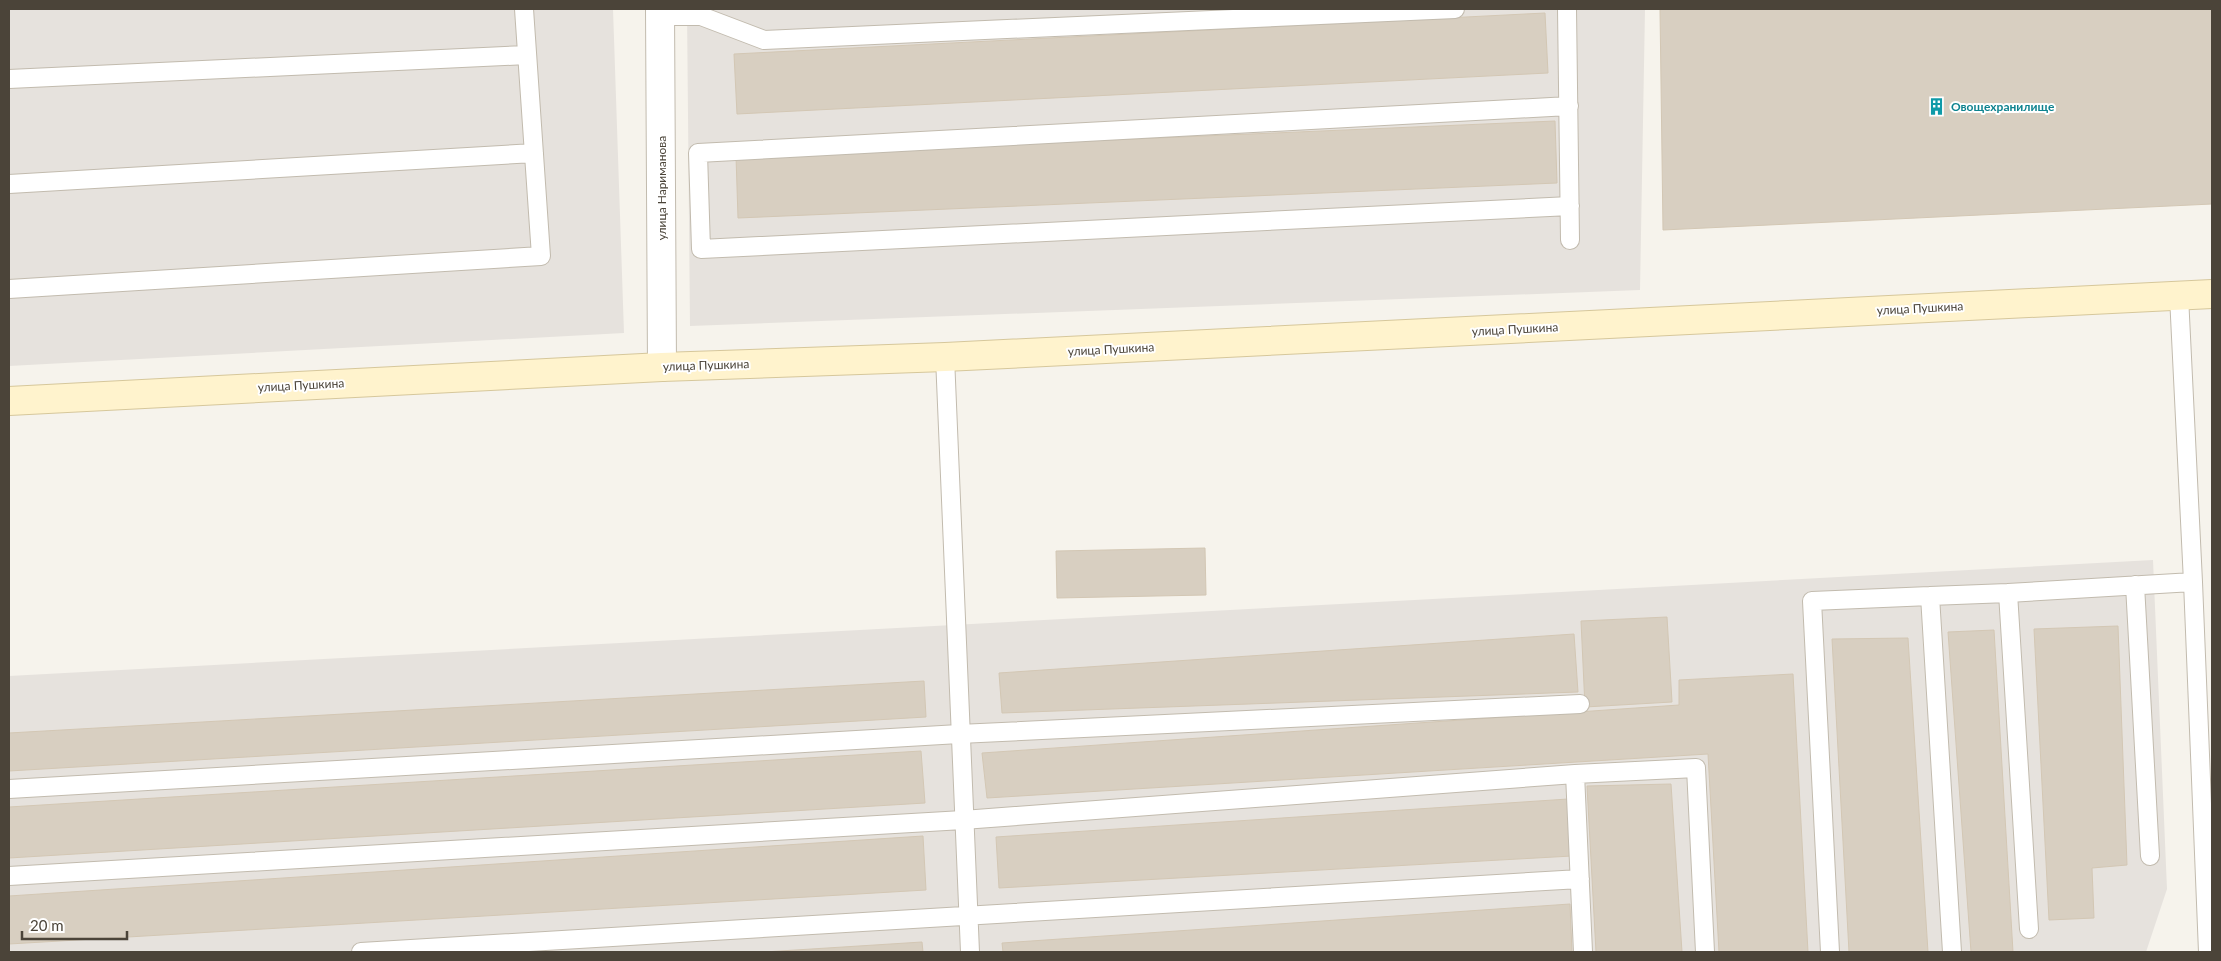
<svg xmlns="http://www.w3.org/2000/svg" width="2221" height="961" viewBox="0 0 2221 961" font-family="Lato,sans-serif">
  <style>
    .industrial { fill: #e6e2dd }
    .building { fill: #d8cfc1; stroke: #d3c7b4 }
    .lines { fill: none; stroke-linecap: round; stroke-linejoin: round }
    .lane-casing { stroke: #c2bbae; stroke-width: 20 }
    .street-casing { stroke: #c2bbae; stroke-width: 30 }
    .secondary-casing { stroke: #d6c79b; stroke-width: 30 }
    .lane { stroke: #fff; stroke-width: 18 }
    .street { stroke: #fff; stroke-width: 28 }
    .secondary { stroke: #fff3cd; stroke-width: 28 }
    .labels { text-anchor: middle; dominant-baseline: central; stroke-width: 4; stroke-linejoin: round; paint-order: stroke }
    .culture-label { font-size: 12px; font-weight: bold; fill: #0d838f; stroke: #fff; text-anchor: start }
    .street-label { font-size: 12px; fill: #4b4439; stroke: #fff }
  </style>
  <rect width="100%" height="100%" fill="#f6f3ec"/>
  <path class="industrial" d="M 9,9 L 613,9 L 624,333 L 9,366 Z
    M 687,9 L 1645,9 L 1640,290 L 690,326 Z
    M 2153,560 L 2167,889 L 2146,952 L 9,952 L 9,676 Z"/>
  <path class="building" d="M 1660,9 L 2212,9 L 2212,204 L 1663,230 Z
    M 1545,13 L 1548,73 L 737,114 L 734,54 Z
    M 1555,121 L 1557,183 L 738,218 L 736,156 Z
    M 1205,548 L 1206,595 L 1057,598 L 1056,551 Z
    M 1667,617 L 1672,702 L 1585,707 L 1581,621 Z
    M 2118,626 L 2127,865 L 2092,868 L 2094,918 L 2049,920 L 2034,629 Z
    M 1994,630 L 2013,952 L 1971,952 L 1948,632 Z
    M 1574,634 L 1578,692 L 1002,713 L 999,673 Z
    M 1908,638 L 1928,952 L 1849,952 L 1832,639 Z
    M 1793,674 L 1808,952 L 1719,952 L 1708,754 L 987,798 L 982,753 L 1679,705 L 1679,680 Z
    M 924,681 L 926,717 L 9,771 L 9,733 Z
    M 921,751 L 925,803 L 9,858 L 9,807 Z
    M 1671,784 L 1682,952 L 1596,952 L 1587,786 Z
    M 1568,799 L 1572,856 L 999,888 L 996,837 Z
    M 923,836 L 926,890 L 9,944 L 9,896 Z
    M 1570,904 L 1572,952 L 1003,952 L 1002,943 Z
    M 922,942 L 923,952 L 764,952 Z"/>
  <g class="lines">
    <defs>
      <path id="lane" d="M 701,9 L 701,16 L 764,40 L 1455,9
        M 1567,9 L 1570,240
        M 660,16 L 701,16
        M 9,79 L 527,55
        M 1569,106 L 698,153 L 701,249 L 1570,206
        M 9,184 L 534,153
        M 9,289 L 541,256 L 524,9
        M 2179,296 L 2193,582 L 2208,952
        M 945,357 L 970,952
        M 2135,585 L 2150,856
        M 9,789 L 959,734 L 1580,704
        M 9,876 L 963,820 L 1575,774
        M 2029,929 L 2008,593 L 2193,582
        M 361,952 L 1580,879
        M 1583,952 L 1575,774 L 1696,768 L 1705,952
        M 1830,952 L 1812,601 L 1930,596
        M 1952,952 L 1930,596 L 2008,593"/>
      <path id="street" d="M 660,9 L 662,367"/>
      <path id="secondary" d="M 9,401 L 662,367 L 945,357 L 2212,294"/>
    </defs>
    <use href="#lane" class="lane-casing"/>
    <use href="#street" class="street-casing"/>
    <use href="#secondary" class="secondary-casing"/>
    <use href="#lane" class="lane"/>
    <use href="#street" class="street"/>
    <use href="#secondary" class="secondary"/>
  </g>
  <defs>
    <symbol id="building-bare" viewBox="-9 -9 18 18"><path d="M-4-6H4V6H1V3H-1V6H-4ZM-2.5-4.3h1.7v1.8h-1.7ZM.8-4.3h1.7v1.8H.8ZM-2.5-1h1.7V.8h-1.7ZM.8-1h1.7V.8H.8Z" fill="#0f9aa8" stroke="#fff" stroke-width="2.5" paint-order="stroke"/></symbol>
  </defs>
  <g fill-rule="evenodd">
    <use href="#building-bare" x="1924" y="94" width="25" height="25"/>
  </g>
  <g class="labels">
    <g class="culture-label">
      <text x="1951" y="106">Овощехранилище</text>
    </g>
    <g class="street-label">
      <text transform="translate(661 188) rotate(-90)">улица Нариманова</text>
      <text transform="translate(1920 308) rotate(-3)">улица Пушкина</text>
      <text transform="translate(1515 329) rotate(-3)">улица Пушкина</text>
      <text transform="translate(1111 349) rotate(-3)">улица Пушкина</text>
      <text transform="translate(706 365) rotate(-2)">улица Пушкина</text>
      <text transform="translate(301 385) rotate(-3)">улица Пушкина</text>
    </g>
  </g>
  <rect width="2221" height="961" fill="none" stroke="#4b4439" stroke-width="20"/>
  <path d="M22 931v8h105v-8" fill="none" stroke="#4b4439" stroke-width="2.5"/>
  <text x="30" y="931" font-size="15" fill="#4b4439" stroke="#ffffff" stroke-width="4" paint-order="stroke">20 m</text>
</svg>
